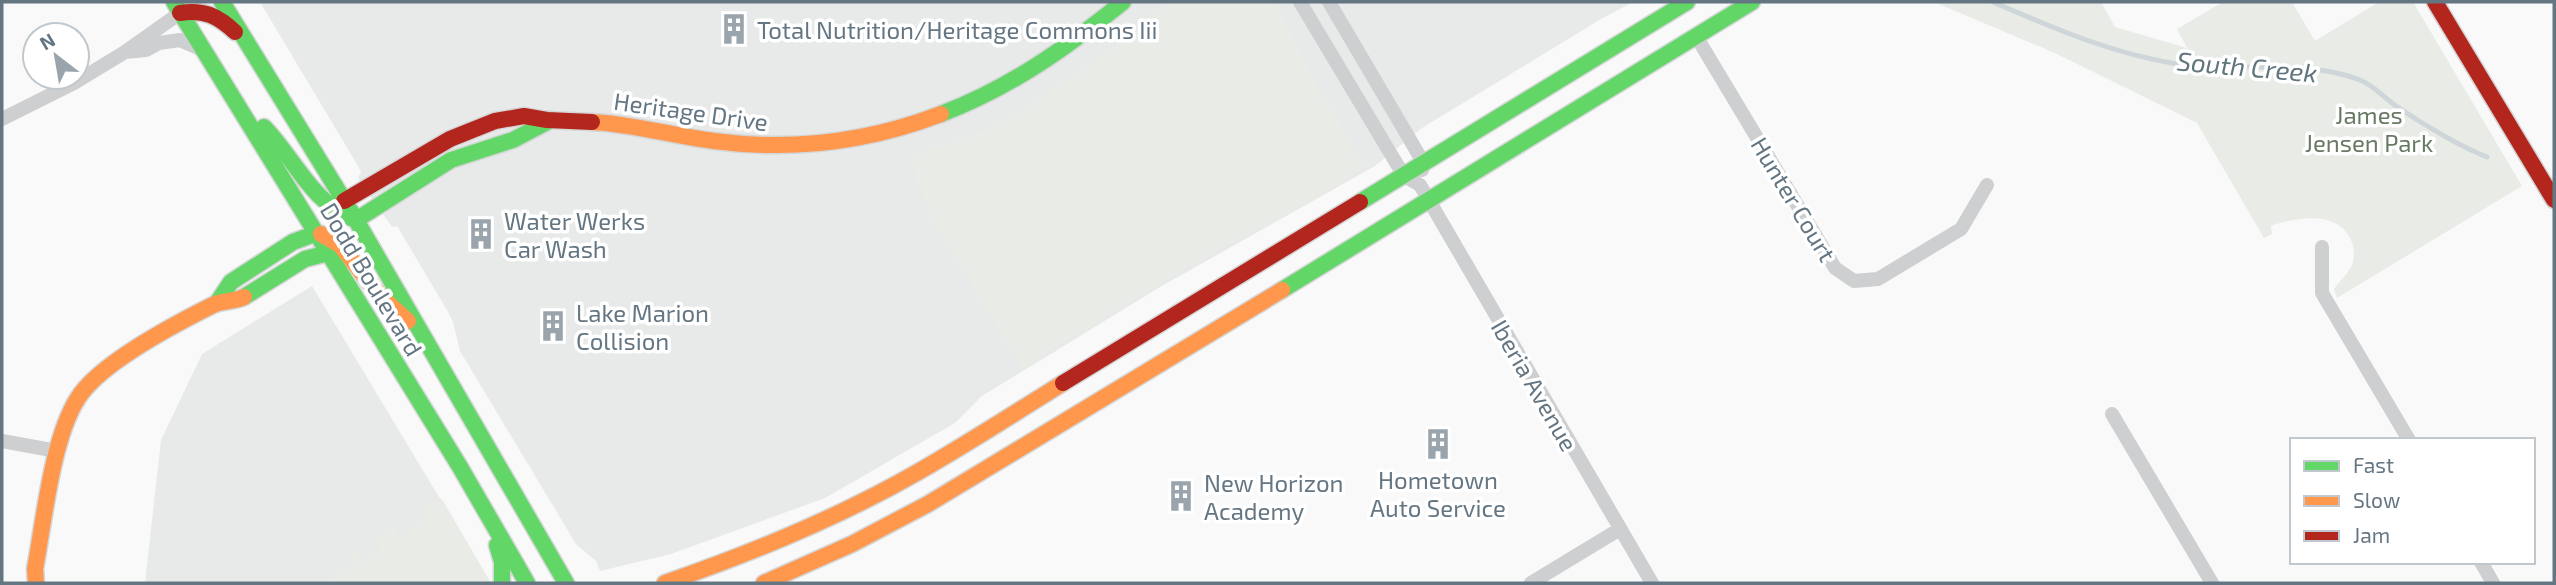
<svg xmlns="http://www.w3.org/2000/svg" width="2556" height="585" viewBox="0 0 2556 585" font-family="'Exo 2',sans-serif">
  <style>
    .built { fill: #e8e9e9 }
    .green { fill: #e8ebe6 }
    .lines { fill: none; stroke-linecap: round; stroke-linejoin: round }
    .stream { stroke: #ced6d9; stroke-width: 5 }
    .fast-casing { stroke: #d5d6d7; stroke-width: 19 }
    .slow-casing { stroke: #d5d6d7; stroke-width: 19 }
    .jam-casing { stroke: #d5d6d7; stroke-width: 19 }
    .street { stroke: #cecfd0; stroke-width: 14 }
    .fast { stroke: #63d668; stroke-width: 16 }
    .slow { stroke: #ff974d; stroke-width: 16 }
    .jam { stroke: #b3261e; stroke-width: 16 }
    .labels { text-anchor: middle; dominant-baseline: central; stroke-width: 7; stroke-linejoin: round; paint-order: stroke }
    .poi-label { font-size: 24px; fill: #657683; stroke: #fff; text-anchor: start }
    .street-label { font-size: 24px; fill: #657683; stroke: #fff }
    .park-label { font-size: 24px; fill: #687a64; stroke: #fff }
    .water-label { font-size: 26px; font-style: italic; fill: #60757c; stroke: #fff }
  </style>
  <rect width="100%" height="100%" fill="#f9f9f9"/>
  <path class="built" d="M 260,2 L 1633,2 L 1601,19 L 1422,128 L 1375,166 L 1160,287 L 982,396 L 955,423 L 825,498 L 671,554 L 600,571 L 596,561 L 576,544 L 460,351 L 453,322 L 447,310 L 397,226 L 392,227 L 358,178 L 361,171 Z
    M 312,286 L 451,517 L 337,583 L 145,583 L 161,440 L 202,354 Z"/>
  <path class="green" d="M 1169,2 L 1275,2 L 1309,71 L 1365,168 L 1319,197 L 1176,274 L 1023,369 L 932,218 L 918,184 L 911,156 C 1011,131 1090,65 1169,2 Z
    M 1934,2 L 2101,2 L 2115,27 L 2187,48 L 2177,29 L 2223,2 L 2292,2 L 2315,41 L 2379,2 L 2408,2 L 2409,4 L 2413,2 L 2522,186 L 2337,298 L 2334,289 C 2340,280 2350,273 2353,262 C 2355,255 2354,247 2351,240 C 2338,210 2296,217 2271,226 L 2272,234 L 2264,238 L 2197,123 L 2055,53 Z
    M 440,498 L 443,501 L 491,583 L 321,583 L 355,563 L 350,553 L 353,549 L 364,560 L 380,550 L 374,540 L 394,528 L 400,538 L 428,520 L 422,509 Z"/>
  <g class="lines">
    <path class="stream" d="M 1993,2 C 2055,29 2118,56 2185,65 C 2238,71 2313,60 2360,80 C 2374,85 2386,100 2399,108 C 2426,126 2457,145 2487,157"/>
    <defs>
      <path id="fast" d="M 174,2 L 460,467 L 527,583
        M 222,2 L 356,220 L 566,583
        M 941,114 C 1010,88 1066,48 1123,2
        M 264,127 C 295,159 312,204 356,220 L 451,160 L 513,140 L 551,120
        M 1360,202 L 1687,2
        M 1282,290 L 1752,2
        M 244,297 L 305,259 L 328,253
        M 217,303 L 231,282 L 293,242 L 317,233
        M 497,545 L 502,562 L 502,583"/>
      <path id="slow" d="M 592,122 C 634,124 673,136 714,141 C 790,151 868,142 941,114
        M 321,234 L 340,245 L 380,296 L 408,321
        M 36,583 L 35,569 C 44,521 52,438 78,398 C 100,363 175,324 213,305 C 223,300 234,302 244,297
        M 665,583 C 752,553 838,518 918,472 C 967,444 1015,413 1063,383
        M 764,583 L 852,544 L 928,504 L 1282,290"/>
      <path id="jam" d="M 2435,2 L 2554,200
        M 180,13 C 204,9 218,16 235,32
        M 344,201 L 450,139 L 495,121 L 524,116 L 547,120 L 592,122
        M 1063,383 L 1360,202"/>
    </defs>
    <use href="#fast" class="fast-casing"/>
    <use href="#slow" class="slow-casing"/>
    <use href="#jam" class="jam-casing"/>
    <path class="street" d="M 1300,2 L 1404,176 L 1420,185 L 1652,583
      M 1329,2 L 1409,138 L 1424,164 L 1422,170
      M 1696,36 L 1835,268 L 1854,281 L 1878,279 L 1961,229 L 1987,185
      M 125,52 L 146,50 L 159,43 L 180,40 L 203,50
      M 2,119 L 74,83 L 125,52 L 180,13
      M 2322,247 L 2322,293 L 2409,440
      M 2112,414 L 2212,583
      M 2,441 L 57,451
      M 2481,562 L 2493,583
      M 1531,583 L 1620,529"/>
    <use href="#fast" class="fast"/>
    <use href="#slow" class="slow"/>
    <use href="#jam" class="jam"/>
  </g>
  <defs>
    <symbol id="building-bare" viewBox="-9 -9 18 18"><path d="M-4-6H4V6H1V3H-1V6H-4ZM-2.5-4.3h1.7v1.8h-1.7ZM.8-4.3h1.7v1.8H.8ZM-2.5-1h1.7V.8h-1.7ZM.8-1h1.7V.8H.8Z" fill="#99a4ac" stroke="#fff" stroke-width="2.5" paint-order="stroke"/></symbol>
  </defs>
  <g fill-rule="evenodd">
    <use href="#building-bare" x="712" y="7" width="44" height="44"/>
    <use href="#building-bare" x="459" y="212" width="44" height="44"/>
    <use href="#building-bare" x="531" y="304" width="44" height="44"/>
    <use href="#building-bare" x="1416" y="422" width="44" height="44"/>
    <use href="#building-bare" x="1159" y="474" width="44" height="44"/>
  </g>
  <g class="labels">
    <g class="poi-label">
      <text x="757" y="29">Total Nutrition/Heritage Commons Iii</text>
      <text x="504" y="220">Water Werks<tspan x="504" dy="28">Car Wash</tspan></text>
      <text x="576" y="312">Lake Marion<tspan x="576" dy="28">Collision</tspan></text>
      <text x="1438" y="479" text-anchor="middle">Hometown<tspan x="1438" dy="28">Auto Service</tspan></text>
      <text x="1204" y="482">New Horizon<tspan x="1204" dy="28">Academy</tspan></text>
    </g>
    <g class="street-label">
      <text transform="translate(691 111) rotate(8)">Heritage Drive</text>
      <text transform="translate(1794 199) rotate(59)">Hunter Court</text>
      <text transform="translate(372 279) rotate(59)">Dodd Boulevard</text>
      <text transform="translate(1535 385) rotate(60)">Iberia Avenue</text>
    </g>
    <g class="park-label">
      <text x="2369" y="114">James<tspan x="2369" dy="28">Jensen Park</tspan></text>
    </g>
    <g class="water-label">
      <text transform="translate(2247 66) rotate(5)">South Creek</text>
    </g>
  </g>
  <rect width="2556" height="585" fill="none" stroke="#657683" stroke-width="7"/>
  <rect x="2290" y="438" width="245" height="126" fill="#ffffff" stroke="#c1c8cd" stroke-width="2"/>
  <rect x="2304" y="461" width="35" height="10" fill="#63d668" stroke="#c1c8cd" stroke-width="2"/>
  <text x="2353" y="473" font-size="21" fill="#657683">Fast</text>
  <rect x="2304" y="496" width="35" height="10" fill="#ff974d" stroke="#c1c8cd" stroke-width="2"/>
  <text x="2353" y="508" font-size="21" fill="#657683">Slow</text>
  <rect x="2304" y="531" width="35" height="10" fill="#b3261e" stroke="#c1c8cd" stroke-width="2"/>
  <text x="2353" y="543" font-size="21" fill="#657683">Jam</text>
  <g transform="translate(56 56) rotate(329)"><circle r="33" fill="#ffffff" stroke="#c1c8cd" stroke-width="2"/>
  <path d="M0-5L12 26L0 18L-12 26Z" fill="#99a4ac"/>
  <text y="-10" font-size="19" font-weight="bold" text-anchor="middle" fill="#657683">N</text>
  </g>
</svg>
